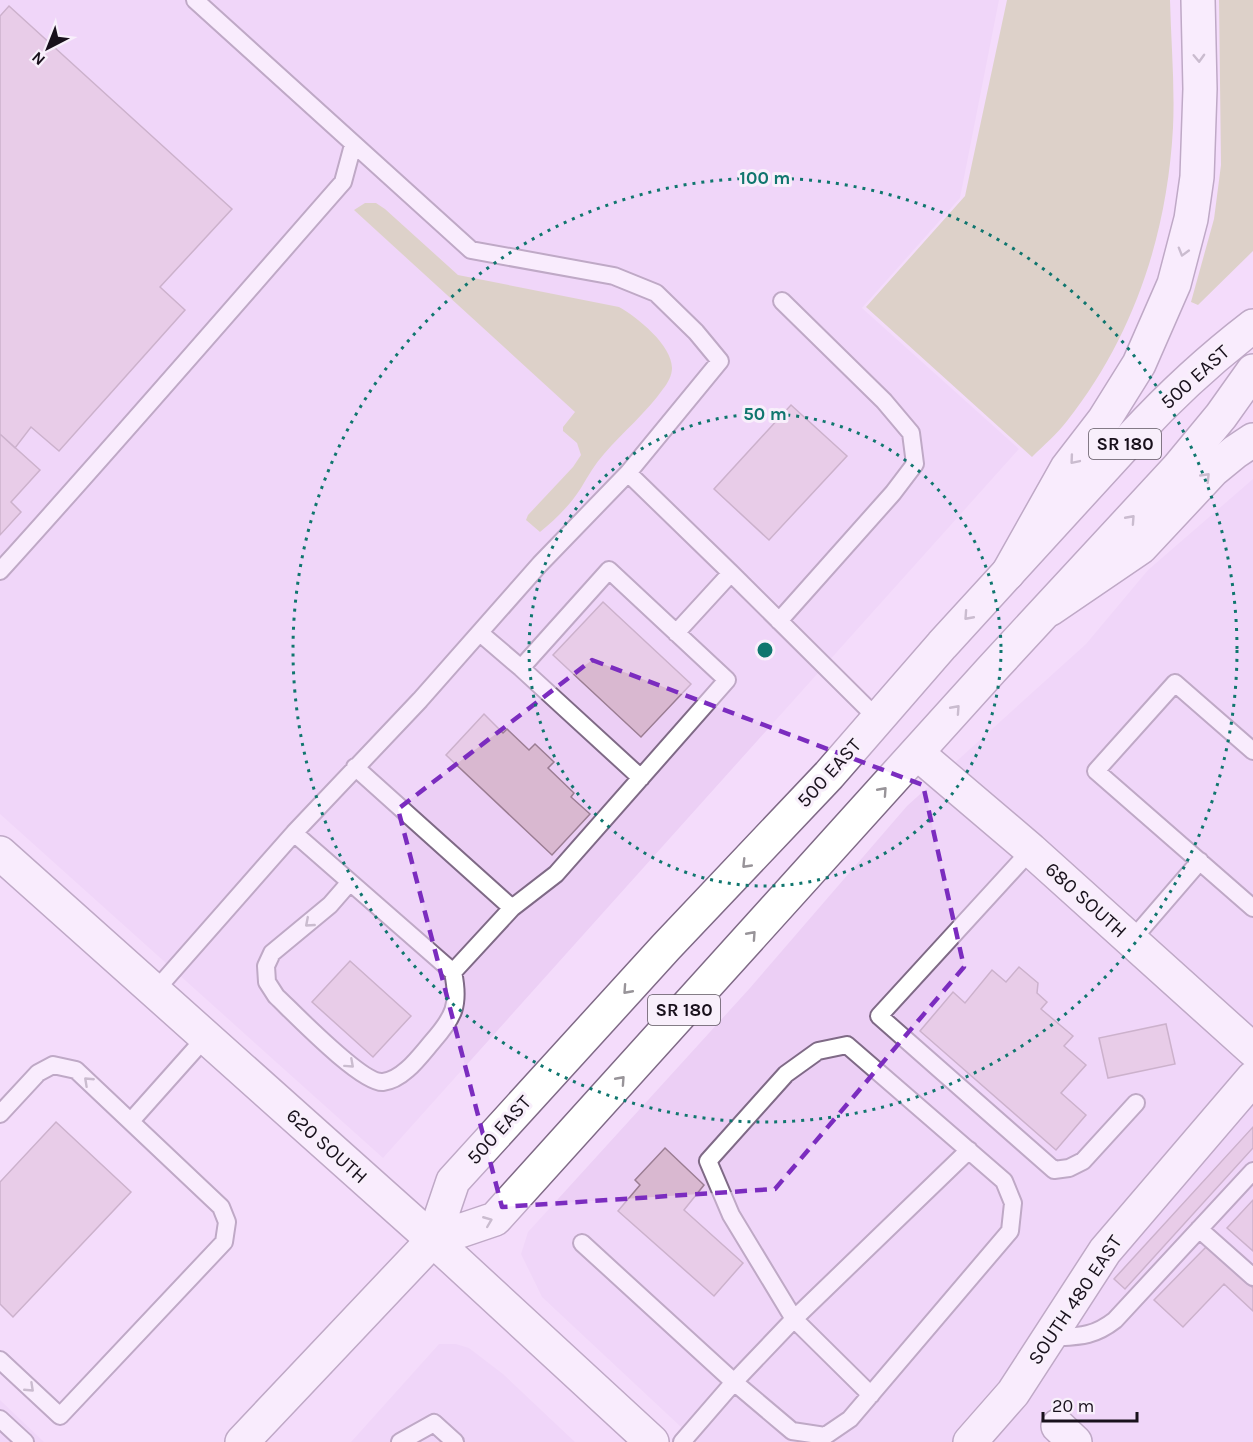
<svg xmlns="http://www.w3.org/2000/svg" width="1253" height="1442" viewBox="0 0 1253 1442" font-family="Karla,sans-serif">
  <style>
    .built { fill: #eccff5 }
    .green { fill: #c2c48c }
    .building { fill: #d9b8d0; stroke: #9b7d93; stroke-width: 1.5 }
    .lines { fill: none; stroke-linecap: round; stroke-linejoin: round }
    .lane-casing { stroke: #7f6a86; stroke-width: 20 }
    .street-casing { stroke: #7f6a86; stroke-width: 36 }
    .secondary-casing { stroke: #7f6a86; stroke-width: 36 }
    .primary-casing { stroke: #7f6a86; stroke-width: 36 }
    .highway-casing { stroke: #7f6a86; stroke-width: 36 }
    .lane { stroke: #fff; stroke-width: 16 }
    .street { stroke: #fff; stroke-width: 33 }
    .secondary { stroke: #fff; stroke-width: 33 }
    .primary { stroke: #fff; stroke-width: 33 }
    .highway { stroke: #fff; stroke-width: 33 }
    .oneway { stroke: #989499 }
    .marked { fill: none; stroke: #7b2cbf; stroke-width: 4.5; stroke-dasharray: 12 8; stroke-linejoin: round }
    .ring { fill: none; stroke: #0f766e; stroke-width: 3; stroke-dasharray: 3 6 }
    .labels { text-anchor: middle; dominant-baseline: central; stroke-width: 6; stroke-linejoin: round; paint-order: stroke }
    .shield { fill: #f8effb; stroke: #5c545f; stroke-width: 1.5 }
    .shield-label { font-size: 18px; font-weight: bold; fill: #19111c }
    .street-label { font-size: 20px; fill: #19111c; stroke: #f8effb }
    .centre { fill: #0f766e; stroke: #f8effb; stroke-width: 3 }
    .ring-label { font-size: 18px; text-anchor: middle; font-weight: bold; fill: #0f766e; stroke: #f8effb; stroke-width: 6; stroke-linejoin: round; paint-order: stroke }
  </style>
  <rect width="100%" height="100%" fill="#f4dcfb"/>
  <path class="built" d="M 0,0 L 999,0 L 960,198 L 862,308 L 1019,449 L 383,1158 L 0,814 Z
    M 1253,479 L 1253,1442 L 697,1442 L 542,1297 L 521,1254 L 528,1232 L 750,988 L 907,806 L 1086,644 L 1148,570 Z
    M 439,1344 L 456,1344 L 469,1348 L 503,1374 L 575,1442 L 351,1442 Z
    M 0,1400 L 44,1442 L 0,1442 Z"/>
  <path class="green" d="M 1007,0 L 1170,0 C 1171,42 1175,86 1173,128 C 1167,235 1134,336 1067,421 C 1057,434 1044,445 1032,457 L 866,307 L 965,196 Z
    M 1219,0 L 1253,0 L 1253,251 L 1198,305 L 1191,302 L 1214,219 L 1221,165 Z
    M 365,203 L 376,203 L 385,209 L 458,275 L 619,307 C 637,317 672,345 672,368 C 672,375 668,383 663,389 C 647,412 623,432 604,454 C 595,464 588,476 581,488 C 571,504 555,520 540,532 L 526,520 L 528,515 L 573,467 L 581,455 L 577,443 L 563,431 L 563,427 L 575,412 L 354,210 Z"/>
  <path class="building" d="M 9,6 L 232,209 L 160,287 L 185,310 L 59,451 L 31,427 L 15,448 L 0,434 L 0,16 Z
    M 791,405 L 847,456 L 769,540 L 714,489 Z
    M 0,434 L 40,470 L 11,502 L 21,512 L 0,535 Z
    M 603,602 L 691,684 L 641,737 L 553,655 Z
    M 484,714 L 503,733 L 507,729 L 529,750 L 535,744 L 554,762 L 548,768 L 574,793 L 571,797 L 590,814 L 552,855 L 446,755 Z
    M 350,961 L 411,1016 L 373,1057 L 312,1002 Z
    M 1019,967 L 1038,983 L 1037,993 L 1047,1002 L 1041,1009 L 1073,1036 L 1064,1046 L 1086,1065 L 1061,1093 L 1086,1115 L 1056,1150 L 920,1031 L 953,992 L 965,1003 L 992,970 L 1006,982 Z
    M 1166,1024 L 1175,1064 L 1108,1078 L 1099,1038 Z
    M 56,1122 L 131,1192 L 13,1317 L 0,1304 L 0,1182 Z
    M 1253,1127 L 1253,1148 L 1125,1289 L 1114,1279 Z
    M 665,1148 L 704,1185 L 684,1210 L 743,1263 L 714,1296 L 618,1211 L 640,1185 L 635,1180 Z
    M 1253,1200 L 1253,1251 L 1227,1228 Z
    M 1207,1246 L 1253,1288 L 1253,1311 L 1224,1284 L 1183,1327 L 1154,1300 Z"/>
  <g class="lines">
    <defs>
      <path id="lane" d="M 628,473 L 731,573 L 878,719
        M 0,571 C 116,443 229,312 343,182 L 353,145
        M 779,621 L 893,493 L 915,464 L 911,433 L 884,401 L 782,301
        M 676,633 L 731,573
        M 521,668 L 641,778
        M 1253,751 L 1175,683 L 1096,771 L 1253,908
        M 355,767 L 512,908
        M 294,833 L 453,972 L 512,908 L 556,874 L 727,680 L 609,570 L 521,668 L 480,633
        M 1031,850 L 879,1016 L 1054,1170 L 1069,1168 L 1083,1161 L 1136,1103
        M 350,882 L 330,905 L 272,953 L 266,966 L 267,982 L 276,996 C 294,1013 362,1084 383,1082 C 403,1080 420,1056 432,1042 C 454,1017 460,1005 453,972
        M 1131,941 L 1200,861
        M 154,992 L 294,833 L 420,700 L 540,564 L 628,473 L 720,361 L 696,332 L 656,293 L 614,276 L 471,250 L 195,0
        M 847,1045 L 1004,1181 L 1013,1203 L 1010,1231 L 850,1419 L 825,1436 L 792,1431 L 734,1382 L 794,1319 L 731,1215 L 708,1161 L 786,1074 L 818,1051 Z
        M 0,1114 L 38,1073 L 53,1065 L 76,1070 L 221,1207 L 227,1222 L 224,1242 L 60,1416 L 0,1360
        M 131,1121 L 205,1038
        M 1199,1229 L 1253,1277
        M 582,1243 L 734,1382 L 682,1442
        M 1048,1338 C 1077,1336 1092,1338 1115,1320 L 1253,1171
        M 871,1395 L 794,1319 L 969,1150
        M 0,1419 L 25,1442
        M 400,1442 L 434,1423 L 455,1442"/>
      <path id="street" d="M 917,753 L 1031,850 L 1253,1050
        M 433,1240 L 652,1442
        M 1058,1426 L 1075,1442
        M 970,1442 L 1013,1393 L 1105,1251 L 1253,1078"/>
      <path id="secondary" d="M 0,853 L 433,1240"/>
      <path id="primary" d="M 433,1240 L 495,1219 L 992,669 L 1178,468 L 1221,416 L 1253,371
        M 242,1442 L 433,1240 L 453,1181 L 666,947 L 829,775 L 942,645 L 1134,435 C 1170,396 1210,359 1253,326"/>
      <path id="highway" d="M 1008,573 L 1067,468 L 1104,420 L 1139,364 L 1174,284 L 1191,219 L 1197,177 L 1200,89 L 1198,0
        M 1050,609 L 1141,547 L 1213,470 L 1235,452 L 1253,440"/>
    </defs>
    <use href="#lane" class="lane-casing"/>
    <use href="#street" class="street-casing"/>
    <use href="#secondary" class="secondary-casing"/>
    <use href="#primary" class="primary-casing"/>
    <use href="#highway" class="highway-casing"/>
    <use href="#lane" class="lane"/>
    <use href="#street" class="street"/>
    <use href="#secondary" class="secondary"/>
    <use href="#primary" class="primary"/>
    <use href="#highway" class="highway"/>
  </g>
  <defs><path id="oneway-chevron" d="M-2-3.5L2.5 0L-2 3.5" fill="none" stroke-width="1.6" stroke-linecap="round" stroke-linejoin="round" transform="scale(1.5)"/></defs>
  <g class="oneway">
    <use href="#oneway-chevron" transform="translate(1199 58) rotate(88)"/>
    <use href="#oneway-chevron" transform="translate(1183 252) rotate(106)"/>
    <use href="#oneway-chevron" transform="translate(1074 460) rotate(130)"/>
    <use href="#oneway-chevron" transform="translate(1206 477) rotate(-46)"/>
    <use href="#oneway-chevron" transform="translate(1131 519) rotate(-48)"/>
    <use href="#oneway-chevron" transform="translate(968 616) rotate(132)"/>
    <use href="#oneway-chevron" transform="translate(956 709) rotate(-48)"/>
    <use href="#oneway-chevron" transform="translate(883 791) rotate(-48)"/>
    <use href="#oneway-chevron" transform="translate(746 864) rotate(134)"/>
    <use href="#oneway-chevron" transform="translate(309 923) rotate(139)"/>
    <use href="#oneway-chevron" transform="translate(752 935) rotate(-48)"/>
    <use href="#oneway-chevron" transform="translate(627 990) rotate(132)"/>
    <use href="#oneway-chevron" transform="translate(350 1064) rotate(42)"/>
    <use href="#oneway-chevron" transform="translate(621 1080) rotate(-48)"/>
    <use href="#oneway-chevron" transform="translate(88 1081) rotate(-137)"/>
    <use href="#oneway-chevron" transform="translate(488 1221) rotate(-22)"/>
    <use href="#oneway-chevron" transform="translate(30 1388) rotate(43)"/>
  </g>
  <path d="M0 0H1253V1442H0ZM 592,660 L 923,785 L 964,967 L 775,1189 L 502,1207 L 398,809 Z" fill="#f4dcfb" fill-opacity=".55" fill-rule="evenodd"/>
  <path class="marked" d="M 592,660 L 923,785 L 964,967 L 775,1189 L 502,1207 L 398,809 Z"/>
  <g class="ring">
    <circle cx="765" cy="650" r="236"/>
    <circle cx="765" cy="650" r="472"/>
  </g>
  <g class="labels">
    <g class="shield">
      <rect x="1089" y="429" width="72" height="30" rx="4.5"/>
      <rect x="648" y="995" width="72" height="30" rx="4.5"/>
    </g>
    <g class="shield-label">
      <text x="1125" y="444">SR 180</text>
      <text x="684" y="1010">SR 180</text>
    </g>
    <g class="street-label">
      <text transform="translate(1195 377) rotate(-42)">500 EAST</text>
      <text transform="translate(829 773) rotate(-48)">500 EAST</text>
      <text transform="translate(1086 900) rotate(42)">680 SOUTH</text>
      <text transform="translate(499 1130) rotate(-48)">500 EAST</text>
      <text transform="translate(327 1146) rotate(42)">620 SOUTH</text>
      <text transform="translate(1075 1300) rotate(-56)">SOUTH 480 EAST</text>
    </g>
  </g>
  <circle cx="765" cy="650" r="9" class="centre"/>
  <g class="ring-label">
    <text x="765" y="184">100 m</text>
    <text x="765" y="420">50 m</text>
  </g>
  <g transform="translate(48 48) rotate(222)" stroke="#f8effb" stroke-width="4.5" paint-order="stroke">
  <path d="M0-4.5L10 22L0 15L-10 22Z" fill="#19111c"/>
  <text y="-9" font-size="16" font-weight="bold" text-anchor="middle" fill="#19111c">N</text>
  </g>
  <path d="M1043 1412v9h94v-9" fill="none" stroke="#19111c" stroke-width="3"/>
  <text x="1052" y="1412" font-size="18" fill="#19111c" stroke="#f8effb" stroke-width="4.5" paint-order="stroke">20 m</text>
</svg>
